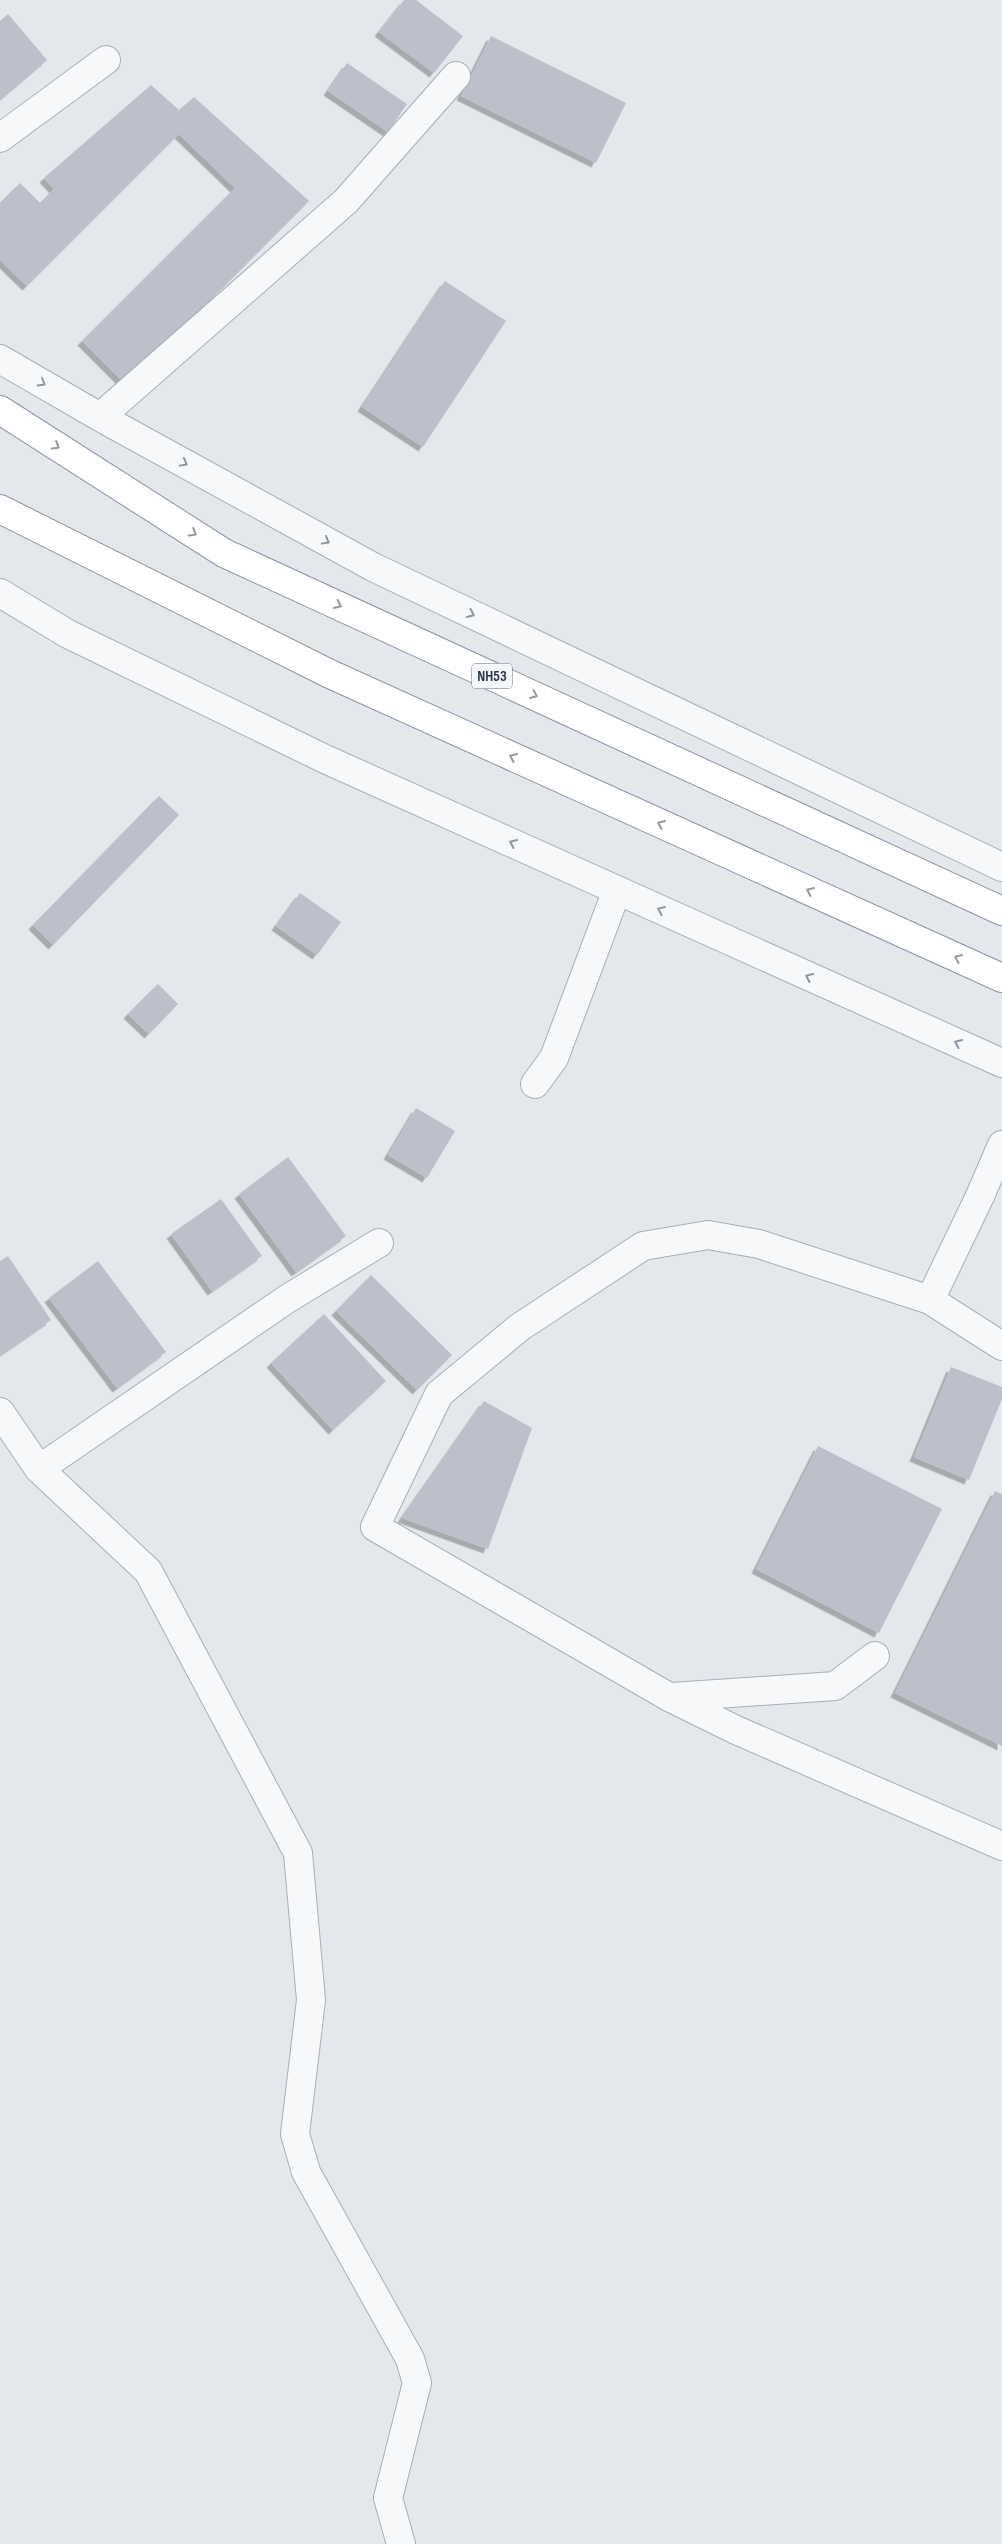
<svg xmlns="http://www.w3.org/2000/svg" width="1002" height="2544" viewBox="0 0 1002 2544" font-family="'Sofia Sans Condensed',sans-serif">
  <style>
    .building { fill: #bbc0ca; filter: url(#shadow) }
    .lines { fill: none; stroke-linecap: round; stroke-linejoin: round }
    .minor-casing { stroke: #a9aeb7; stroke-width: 30 }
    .highway-casing { stroke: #8b94a3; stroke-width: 30 }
    .minor { stroke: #f7f8fa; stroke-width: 28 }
    .highway { stroke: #fff; stroke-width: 28 }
    .oneway { stroke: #9196a0 }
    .oneway2 { stroke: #959aa2 }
    .labels { text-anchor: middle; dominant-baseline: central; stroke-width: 4; stroke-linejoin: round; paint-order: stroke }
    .shield { fill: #f4f6f9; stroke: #676e7b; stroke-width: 1 }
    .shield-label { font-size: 15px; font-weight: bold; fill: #2b3445 }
  </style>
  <defs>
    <filter id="shadow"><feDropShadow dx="-4.5" dy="4.5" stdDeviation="0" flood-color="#0004"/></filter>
  </defs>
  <rect width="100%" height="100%" fill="#e4e7ec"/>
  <path class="building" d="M 404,0 L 416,0 L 463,36 L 434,73 L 379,32 Z
    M 8,14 L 47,60 L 0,100 L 0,21 Z
    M 491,36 L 626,103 L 596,163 L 461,96 Z
    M 347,63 L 407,104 L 388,132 L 328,91 Z
    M 151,85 L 179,110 L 194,97 L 309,201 L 126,385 L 82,341 L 235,188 L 179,134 L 27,286 L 0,260 L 0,203 L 20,183 L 40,203 L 54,189 L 44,178 Z
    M 445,281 L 506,321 L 423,447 L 362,407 Z
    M 159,796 L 179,815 L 53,945 L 33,925 Z
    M 300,893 L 341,922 L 317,955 L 276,926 Z
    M 158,984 L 178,1004 L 149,1034 L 128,1014 Z
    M 416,1108 L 455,1131 L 427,1178 L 388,1155 Z
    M 288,1157 L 346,1236 L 296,1272 L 239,1194 Z
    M 221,1199 L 262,1256 L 212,1291 L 171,1234 Z
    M 8,1256 L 51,1320 L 0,1355 L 0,1261 Z
    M 98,1261 L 166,1352 L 117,1388 L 49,1298 Z
    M 371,1275 L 452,1355 L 417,1390 L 336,1311 Z
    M 324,1314 L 386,1381 L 333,1430 L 271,1363 Z
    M 951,1367 L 1002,1387 L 1002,1399 L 969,1480 L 914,1457 Z
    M 484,1401 L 532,1428 L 488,1549 L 402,1518 Z
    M 818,1446 L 942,1509 L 879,1633 L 756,1569 Z
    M 995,1491 L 1002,1494 L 1002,1746 L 895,1693 Z"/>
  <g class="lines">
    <defs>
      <path id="minor" d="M 0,138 L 106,60
        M 0,359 L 100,417 L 373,567 L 1002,867
        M 100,417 L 346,201 L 456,76
        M 0,593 L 68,634 L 325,759 L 1002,1063
        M 535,1084 L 554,1058 L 617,890
        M 930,1300 L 980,1196 L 1002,1145
        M 1002,1346 L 930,1300 L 759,1244 L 708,1235 L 643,1246 L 520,1327 L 439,1394 L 375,1527 L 669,1697 L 736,1730 L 1002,1846
        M 0,1412 L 39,1469 L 148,1571 L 298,1853 L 311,2000 L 295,2134 L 306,2172 L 410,2359 L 417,2383 L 388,2498 L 401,2544
        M 39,1469 L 287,1299 L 379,1243
        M 672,1697 L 835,1686 L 875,1656"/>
      <path id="highway" d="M 0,410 L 224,553 L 1002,911
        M 0,509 L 330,674 L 1002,978"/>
    </defs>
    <use href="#minor" class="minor-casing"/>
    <use href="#highway" class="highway-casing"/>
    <use href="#minor" class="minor"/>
    <use href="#highway" class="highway"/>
  </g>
  <defs><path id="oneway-chevron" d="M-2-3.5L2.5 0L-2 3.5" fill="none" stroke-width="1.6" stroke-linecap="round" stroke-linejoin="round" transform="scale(1.25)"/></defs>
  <g class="oneway">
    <use href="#oneway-chevron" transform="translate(42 383) rotate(30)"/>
    <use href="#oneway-chevron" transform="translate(184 463) rotate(29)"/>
    <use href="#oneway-chevron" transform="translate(326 541) rotate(29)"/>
    <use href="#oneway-chevron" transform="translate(471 614) rotate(25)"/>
    <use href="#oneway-chevron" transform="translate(513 843) rotate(-156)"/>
    <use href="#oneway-chevron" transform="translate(661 910) rotate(-156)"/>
    <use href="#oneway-chevron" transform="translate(809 977) rotate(-156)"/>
    <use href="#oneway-chevron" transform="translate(958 1043) rotate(-156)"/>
  </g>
  <g class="oneway2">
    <use href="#oneway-chevron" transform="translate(56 446) rotate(32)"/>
    <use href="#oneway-chevron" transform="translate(193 533) rotate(32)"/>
    <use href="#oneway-chevron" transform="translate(338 605) rotate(25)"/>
    <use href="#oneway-chevron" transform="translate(534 695) rotate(25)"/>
    <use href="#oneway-chevron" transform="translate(513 757) rotate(-156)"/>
    <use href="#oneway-chevron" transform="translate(661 824) rotate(-156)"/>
    <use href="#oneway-chevron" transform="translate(810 891) rotate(-156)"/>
    <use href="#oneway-chevron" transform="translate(958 958) rotate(-156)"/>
  </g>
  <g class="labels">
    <rect class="shield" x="472" y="663.5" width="40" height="25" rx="4"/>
    <g class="shield-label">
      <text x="492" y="676">NH53</text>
    </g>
  </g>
</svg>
